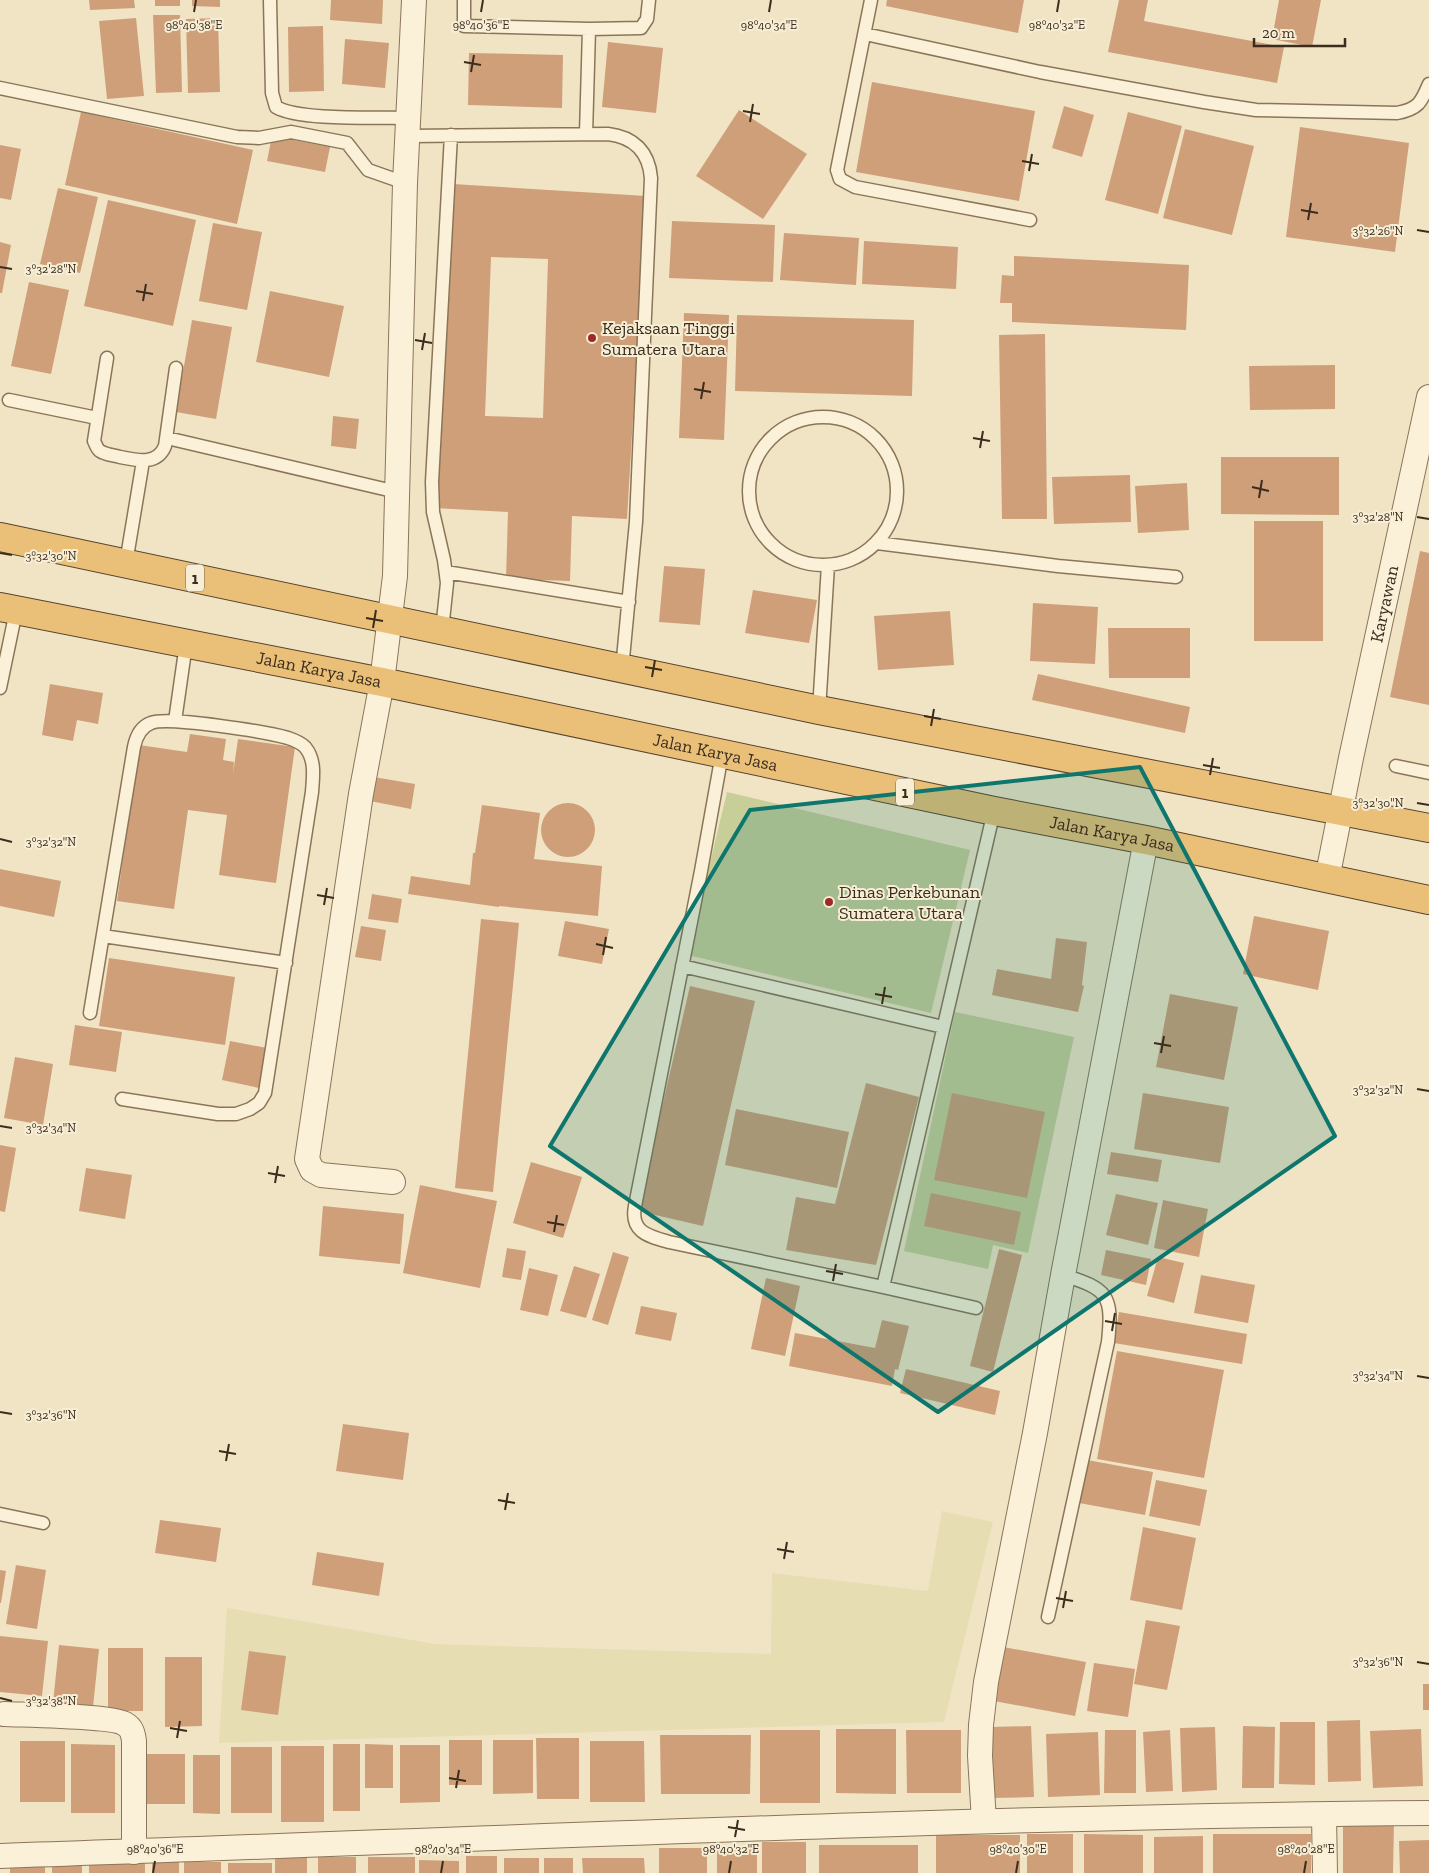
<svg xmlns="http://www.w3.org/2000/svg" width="1429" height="1873" viewBox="0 0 1429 1873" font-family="'Zilla Slab',serif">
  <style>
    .farmland { fill: #e6deb2 }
    .green { fill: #c7ce98 }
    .building { fill: #cf9f79; fill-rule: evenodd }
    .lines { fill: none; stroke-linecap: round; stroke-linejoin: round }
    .service-casing { stroke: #8b755a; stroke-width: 15 }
    .minor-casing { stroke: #8b755a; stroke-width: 26 }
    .trunk-casing { stroke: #59432e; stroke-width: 30 }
    .service { stroke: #faf1d8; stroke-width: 12 }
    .minor { stroke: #faf1d8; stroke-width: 24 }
    .trunk { stroke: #eac078; stroke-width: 28 }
    .marked { fill: #0f766e; fill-opacity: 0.2; stroke: #0f766e; stroke-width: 4; stroke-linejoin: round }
    .ticks { fill: none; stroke: #3b2d1e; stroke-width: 2 }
    .poi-dot { fill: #9c2a28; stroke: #f7eed5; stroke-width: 2 }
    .labels { text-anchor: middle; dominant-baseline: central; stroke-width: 4; stroke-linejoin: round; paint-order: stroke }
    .shield { fill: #f7eed5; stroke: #736755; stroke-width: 1 }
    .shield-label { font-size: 16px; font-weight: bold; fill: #3b2d1e }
    .poi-label { font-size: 18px; fill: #3b2d1e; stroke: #f7eed5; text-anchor: start }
    .street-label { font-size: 18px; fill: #3b2d1e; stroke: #f7eed5 }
    .ticks-label { font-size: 12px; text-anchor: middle; fill: #3b2d1e; stroke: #f7eed5; stroke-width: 4; stroke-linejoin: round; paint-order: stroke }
  </style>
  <rect width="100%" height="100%" fill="#f0e4c5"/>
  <path class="farmland" d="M 942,1511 L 993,1522 L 944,1722 L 219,1743 L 227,1608 L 435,1644 L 771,1654 L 772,1573 L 928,1591 Z"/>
  <path class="green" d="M 727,792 L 970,850 L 931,1013 L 688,955 Z
    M 955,1012 L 1074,1037 L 1028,1253 L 993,1245 L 988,1269 L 904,1251 Z"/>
  <path class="building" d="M 89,0 L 134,0 L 135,8 L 90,10 Z
    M 155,0 L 180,0 L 180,6 L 155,6 Z
    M 192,0 L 220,0 L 220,7 L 192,6 Z
    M 331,0 L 383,0 L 382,24 L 330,20 Z
    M 887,0 L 1024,0 L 1018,33 L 886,6 Z
    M 1119,0 L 1148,0 L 1144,21 L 1284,47 L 1277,83 L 1108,52 Z
    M 1279,0 L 1321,0 L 1312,47 L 1272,39 Z
    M 153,15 L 180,15 L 182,92 L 156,93 Z
    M 136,18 L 144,96 L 107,99 L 99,21 Z
    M 218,18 L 220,92 L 188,93 L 186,19 Z
    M 323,26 L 324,91 L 289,92 L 288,27 Z
    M 345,39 L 389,43 L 385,88 L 342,84 Z
    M 608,42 L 663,48 L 656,113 L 602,107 Z
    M 469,53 L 563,55 L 562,108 L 468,105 Z
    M 872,82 L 1035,111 L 1019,201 L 856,172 Z
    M 1064,106 L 1094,115 L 1082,157 L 1052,148 Z
    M 739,110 L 807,154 L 763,219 L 696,176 Z
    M 81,112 L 253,150 L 237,224 L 65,185 Z
    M 1128,112 L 1182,126 L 1158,214 L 1105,200 Z
    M 1300,127 L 1409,143 L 1395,252 L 1286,237 Z
    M 1185,129 L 1254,146 L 1232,235 L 1163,218 Z
    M 272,136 L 330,147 L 325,172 L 267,161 Z
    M 0,145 L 21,149 L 11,200 L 0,198 Z
    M 453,184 L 646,196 L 627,519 L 572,516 L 570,581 L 506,579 L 508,512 L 434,508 ZM 491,257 L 548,259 L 543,418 L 485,416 Z
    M 58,188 L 98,197 L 80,273 L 40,264 Z
    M 108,200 L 196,220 L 173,326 L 84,306 Z
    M 672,221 L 775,225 L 773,282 L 669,278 Z
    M 213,223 L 262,232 L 247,310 L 199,301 Z
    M 784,233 L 859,238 L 856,285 L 780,280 Z
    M 864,241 L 958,247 L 956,289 L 862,284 Z
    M 0,242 L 11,245 L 2,293 L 0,293 Z
    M 1014,256 L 1189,265 L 1186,330 L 1012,322 L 1012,303 L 1000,303 L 1002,275 L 1014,276 Z
    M 29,282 L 69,290 L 51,374 L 11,366 Z
    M 270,291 L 344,306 L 329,377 L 256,362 Z
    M 684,313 L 729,315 L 724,440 L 679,438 Z
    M 737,315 L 914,320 L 912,396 L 735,391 Z
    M 192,320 L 232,327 L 216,419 L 176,412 Z
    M 1045,334 L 1047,519 L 1002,519 L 999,335 Z
    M 1335,365 L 1335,409 L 1250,410 L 1249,366 Z
    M 333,416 L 359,419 L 356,449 L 331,446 Z
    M 1221,457 L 1339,457 L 1339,515 L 1221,514 Z
    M 1130,475 L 1131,522 L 1054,524 L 1052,477 Z
    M 1187,483 L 1189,530 L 1138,533 L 1135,486 Z
    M 1254,521 L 1323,521 L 1323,641 L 1254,641 Z
    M 1420,551 L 1429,553 L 1429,705 L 1390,697 Z
    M 664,566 L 705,569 L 700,625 L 659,622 Z
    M 753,590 L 817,600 L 809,643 L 745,633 Z
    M 1033,603 L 1098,607 L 1095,664 L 1030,661 Z
    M 950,611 L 954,665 L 878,670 L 874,616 Z
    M 1108,628 L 1190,628 L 1190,678 L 1109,678 Z
    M 1038,674 L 1190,707 L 1185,733 L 1032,700 Z
    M 50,684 L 103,693 L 98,724 L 77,720 L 73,741 L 42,735 Z
    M 190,734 L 226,739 L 223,760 L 234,762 L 233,774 L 238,739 L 295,747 L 276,883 L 219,875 L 227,815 L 188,810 L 174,909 L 117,901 L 139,745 L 187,752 Z
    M 374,777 L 415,784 L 411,809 L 370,801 Z
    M541 830a27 27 0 1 1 54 0a27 27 0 1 1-54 0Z
    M 482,805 L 540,813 L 534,859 L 602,866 L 598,916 L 499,906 L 499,907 L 408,894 L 411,876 L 470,885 L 473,853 L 475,853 Z
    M 0,869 L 61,881 L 54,917 L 0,906 Z
    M 372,894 L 402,899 L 398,923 L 368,919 Z
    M 1254,916 L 1329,931 L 1318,990 L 1243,974 Z
    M 481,919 L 519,923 L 493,1192 L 455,1188 Z
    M 565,921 L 609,929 L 602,964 L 558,956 Z
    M 361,926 L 386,930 L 381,961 L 355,957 Z
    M 1056,938 L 1087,942 L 1082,985 L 1084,986 L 1078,1012 L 992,995 L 997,969 L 1051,979 Z
    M 109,958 L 235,977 L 225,1045 L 99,1026 Z
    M 690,986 L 755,1001 L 703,1226 L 638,1211 Z
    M 1170,994 L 1238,1007 L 1224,1080 L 1156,1067 Z
    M 75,1025 L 122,1032 L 116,1072 L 69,1065 Z
    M 230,1041 L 267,1048 L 259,1088 L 222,1080 Z
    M 15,1057 L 53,1064 L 43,1125 L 4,1118 Z
    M 866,1083 L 919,1097 L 876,1265 L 786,1250 L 796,1197 L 835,1204 Z
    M 952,1093 L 1045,1112 L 1027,1198 L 934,1180 Z
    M 1143,1093 L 1229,1107 L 1220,1163 L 1134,1149 Z
    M 736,1109 L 849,1132 L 837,1188 L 725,1165 Z
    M 0,1145 L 16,1148 L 5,1212 L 0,1211 Z
    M 1111,1152 L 1162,1160 L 1158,1182 L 1107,1174 Z
    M 531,1162 L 582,1177 L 563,1238 L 513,1223 Z
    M 86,1168 L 132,1175 L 125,1219 L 79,1211 Z
    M 420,1185 L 497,1201 L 480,1288 L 403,1273 Z
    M 931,1193 L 1021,1212 L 1014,1245 L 924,1226 Z
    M 1116,1194 L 1158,1203 L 1148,1245 L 1106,1235 Z
    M 1163,1200 L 1208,1209 L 1199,1257 L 1154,1248 Z
    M 323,1206 L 404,1214 L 400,1264 L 319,1256 Z
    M 507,1248 L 526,1251 L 521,1280 L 502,1277 Z
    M 999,1249 L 1022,1255 L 993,1372 L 970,1366 Z
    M 1106,1250 L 1151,1259 L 1146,1285 L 1101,1275 Z
    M 613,1252 L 629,1257 L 608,1325 L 592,1320 Z
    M 1158,1257 L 1184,1263 L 1174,1303 L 1147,1296 Z
    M 574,1266 L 600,1274 L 586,1318 L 560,1311 Z
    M 529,1268 L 558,1275 L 548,1316 L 520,1310 Z
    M 1201,1275 L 1255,1285 L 1248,1323 L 1194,1313 Z
    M 766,1278 L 800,1286 L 785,1356 L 751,1349 Z
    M 641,1306 L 677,1313 L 671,1341 L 635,1334 Z
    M 1119,1312 L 1247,1334 L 1242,1364 L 1114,1343 Z
    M 882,1320 L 909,1326 L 898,1370 L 895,1369 L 892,1386 L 789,1366 L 795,1333 L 875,1348 Z
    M 1117,1351 L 1224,1370 L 1204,1478 L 1097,1459 Z
    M 906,1369 L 1000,1391 L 995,1415 L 900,1393 Z
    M 343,1424 L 409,1433 L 403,1480 L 336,1471 Z
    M 1087,1460 L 1153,1472 L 1145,1515 L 1079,1503 Z
    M 1156,1480 L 1207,1490 L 1200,1526 L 1149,1516 Z
    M 160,1520 L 221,1528 L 216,1562 L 155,1553 Z
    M 1143,1527 L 1196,1538 L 1182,1610 L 1130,1600 Z
    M 317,1552 L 384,1563 L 379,1596 L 312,1585 Z
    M 16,1565 L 46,1570 L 37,1629 L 6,1624 Z
    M 0,1570 L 6,1571 L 1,1603 L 0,1603 Z
    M 1146,1620 L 1180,1626 L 1167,1690 L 1134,1684 Z
    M 0,1636 L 48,1641 L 42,1696 L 0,1692 Z
    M 59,1645 L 99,1649 L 93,1707 L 53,1703 Z
    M 1003,1647 L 1086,1662 L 1075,1716 L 994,1701 Z
    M 108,1648 L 143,1648 L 143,1711 L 108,1711 Z
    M 249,1651 L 286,1656 L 278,1715 L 241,1710 Z
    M 165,1657 L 202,1657 L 202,1726 L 165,1727 Z
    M 1094,1663 L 1135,1669 L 1128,1717 L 1087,1711 Z
    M 1423,1684 L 1429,1684 L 1429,1710 L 1423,1710 Z
    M 1360,1720 L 1361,1781 L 1328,1782 L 1327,1721 Z
    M 1280,1722 L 1315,1722 L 1315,1785 L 1279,1784 Z
    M 1031,1726 L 1034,1797 L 993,1798 L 991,1727 Z
    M 1243,1726 L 1275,1727 L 1274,1788 L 1242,1788 Z
    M 1215,1727 L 1217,1790 L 1182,1792 L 1180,1728 Z
    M 836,1729 L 896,1729 L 896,1794 L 836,1793 Z
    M 1421,1729 L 1423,1786 L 1373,1788 L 1370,1731 Z
    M 760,1730 L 820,1730 L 820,1803 L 760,1803 Z
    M 906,1730 L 961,1730 L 961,1793 L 907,1793 Z
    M 1105,1730 L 1136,1730 L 1136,1793 L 1104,1793 Z
    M 1170,1730 L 1173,1791 L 1146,1792 L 1143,1732 Z
    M 1098,1732 L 1100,1795 L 1048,1797 L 1046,1734 Z
    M 660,1735 L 751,1735 L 750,1794 L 661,1794 Z
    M 536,1738 L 579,1738 L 579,1799 L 537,1799 Z
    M 449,1740 L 482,1740 L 482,1785 L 449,1785 Z
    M 493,1740 L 533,1740 L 533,1793 L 493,1794 Z
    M 20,1741 L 65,1741 L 65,1802 L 20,1802 Z
    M 590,1741 L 644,1741 L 645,1802 L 590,1802 Z
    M 71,1744 L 115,1745 L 115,1813 L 71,1813 Z
    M 333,1744 L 360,1744 L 360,1811 L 333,1811 Z
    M 365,1744 L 393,1745 L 393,1788 L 365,1788 Z
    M 400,1745 L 440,1745 L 440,1802 L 400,1803 Z
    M 281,1746 L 324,1746 L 324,1822 L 281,1822 Z
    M 231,1747 L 272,1747 L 272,1813 L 231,1813 Z
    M 143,1754 L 185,1754 L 185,1804 L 144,1804 Z
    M 193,1755 L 220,1755 L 220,1814 L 193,1813 Z
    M 1343,1821 L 1394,1822 L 1393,1873 L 1343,1873 Z
    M 1027,1834 L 1073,1834 L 1073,1873 L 1027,1873 Z
    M 1084,1834 L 1143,1835 L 1143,1873 L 1084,1873 Z
    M 1213,1834 L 1311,1834 L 1311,1873 L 1213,1873 Z
    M 936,1835 L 1020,1835 L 1020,1873 L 936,1873 Z
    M 1203,1836 L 1203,1873 L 1154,1873 L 1154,1837 Z
    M 1429,1840 L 1429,1873 L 1400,1873 L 1399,1841 Z
    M 762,1842 L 806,1842 L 806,1873 L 762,1873 Z
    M 819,1845 L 918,1845 L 918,1873 L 819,1873 Z
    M 659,1848 L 707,1848 L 707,1873 L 659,1873 Z
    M 717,1849 L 757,1849 L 757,1873 L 717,1873 Z
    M 275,1856 L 307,1856 L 307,1873 L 275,1873 Z
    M 466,1856 L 497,1856 L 497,1873 L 466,1873 Z
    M 318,1857 L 356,1857 L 356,1873 L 318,1873 Z
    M 368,1857 L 415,1857 L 415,1873 L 368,1873 Z
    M 504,1858 L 539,1858 L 539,1873 L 504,1873 Z
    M 544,1858 L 573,1858 L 573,1873 L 544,1873 Z
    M 582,1858 L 644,1858 L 645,1873 L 583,1873 Z
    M 419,1860 L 459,1861 L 459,1873 L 419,1873 Z
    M 89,1861 L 145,1861 L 145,1873 L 89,1873 Z
    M 152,1862 L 179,1862 L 179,1873 L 152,1873 Z
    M 184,1862 L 221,1862 L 221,1873 L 184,1873 Z
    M 52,1863 L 82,1863 L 82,1873 L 52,1873 Z
    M 228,1863 L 272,1863 L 272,1873 L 228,1873 Z
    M 10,1866 L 45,1866 L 45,1873 L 10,1873 Z"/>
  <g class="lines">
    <defs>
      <path id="service" d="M 270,0 L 272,93 L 276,107 C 300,121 378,117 409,118
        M 464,0 L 464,26 L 589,29 L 641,28 L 647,19 L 649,0
        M 871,0 L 837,170 L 840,179 L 855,187 L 1030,220
        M 865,34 L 1040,72 L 1204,102 L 1256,110 L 1397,113 C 1418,109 1421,103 1429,84
        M 0,88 L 237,137 L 259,138 L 291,132 L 347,143 L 368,170 L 405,183
        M 586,134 L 589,29
        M 408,136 L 608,134 C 634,137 649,152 651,178 L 636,522 L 622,669
        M 107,358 L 94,441 C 96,445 97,449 100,451 C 106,455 114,455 120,457 C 136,460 157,466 165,446 L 176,368
        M 9,400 L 97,418
        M749 491a74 74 0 1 1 148 0a74 74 0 1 1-148 0Z
        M 167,438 L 397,492
        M 877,543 L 1058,566 L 1176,577
        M 126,563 L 143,461
        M 446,572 L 629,602
        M 442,630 L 447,583 L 444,560 L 433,512 L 432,482 L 451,135
        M 0,688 L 16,611
        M 819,710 L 828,565
        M 175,721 L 186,644
        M 722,754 L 701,871 L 635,1206 C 630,1232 648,1236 669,1242 L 883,1287 L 976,1308
        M 1396,766 L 1429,773
        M 103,936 L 286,963
        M 682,966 L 943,1027
        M 90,1013 L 134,747 C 136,737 140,727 151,723 C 168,716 267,732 288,738 C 294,740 301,743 305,747 C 316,760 313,777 312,792 L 265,1093 L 259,1103 L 250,1109 L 236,1114 L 218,1114 L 122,1099
        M 883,1287 L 994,811
        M 0,1514 L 43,1523
        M 1048,1617 L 1108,1342 C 1113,1295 1108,1289 1063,1275"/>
      <g id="minor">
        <path id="s1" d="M 1327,879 L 1351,758 L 1429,397"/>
        <path d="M 393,1182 L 321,1175 L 312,1170 L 307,1159 L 361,794 L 382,682 L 395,576 L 405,183 L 414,0"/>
        <path d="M 4,1714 C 25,1715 113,1716 125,1724 C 132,1728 133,1734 134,1741 L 134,1852"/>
        <path d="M 1324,1815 L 1325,1873"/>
        <path d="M 984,1821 L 980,1756 L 981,1725 L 986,1682 L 1035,1433 L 1063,1275 L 1146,840"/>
        <path d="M 0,1856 C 476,1840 952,1817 1429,1813"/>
      </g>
      <g id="trunk">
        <path d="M 0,537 L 819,710 L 1429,828"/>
        <path id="s2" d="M 0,607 L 382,682 L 994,811 L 1146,840 L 1429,900"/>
      </g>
    </defs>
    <use href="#service" class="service-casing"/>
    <use href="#minor" class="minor-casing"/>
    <use href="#trunk" class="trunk-casing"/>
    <use href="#service" class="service"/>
    <use href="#minor" class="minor"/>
    <use href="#trunk" class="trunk"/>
  </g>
  <path class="marked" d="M 1140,767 L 1335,1136 L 938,1412 L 550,1146 L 750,810 Z"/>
  <path class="ticks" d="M 194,12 L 196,0M 481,12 L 483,0M 769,12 L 771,0M 1057,12 L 1059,0M 464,62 L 481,65M 471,72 L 474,55M 743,111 L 760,114M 750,122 L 753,104M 1022,161 L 1039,164M 1029,171 L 1032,154M 1301,210 L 1318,213M 1308,220 L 1311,203M 1417,230 L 1429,232M 0,267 L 12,269M 136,291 L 153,294M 143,301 L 146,284M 415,340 L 432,343M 422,350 L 425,333M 694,389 L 711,392M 701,399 L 704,382M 973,438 L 990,441M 980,448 L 983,431M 1252,487 L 1269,491M 1259,498 L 1262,480M 1417,517 L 1429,519M 0,553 L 12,555M 366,618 L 383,621M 373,628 L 376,610M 645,667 L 662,670M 652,677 L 655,660M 924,716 L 941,719M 931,726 L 934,709M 1203,765 L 1220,768M 1210,775 L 1213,758M 1417,803 L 1429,805M 0,839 L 12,842M 317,895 L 334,898M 324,905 L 327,888M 596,944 L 613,948M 603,955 L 606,937M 875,994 L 892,997M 882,1004 L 885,987M 1154,1043 L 1171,1046M 1161,1053 L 1164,1036M 1417,1089 L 1429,1091M 0,1126 L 12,1128M 268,1173 L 285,1176M 275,1183 L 278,1166M 547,1222 L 564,1225M 554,1232 L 557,1215M 826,1271 L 843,1274M 833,1281 L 836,1264M 1105,1321 L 1122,1324M 1112,1331 L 1115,1313M 1417,1376 L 1429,1378M 0,1412 L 12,1414M 219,1451 L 236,1454M 226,1461 L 229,1444M 498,1500 L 515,1503M 505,1510 L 508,1493M 777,1549 L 794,1552M 784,1559 L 787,1542M 1056,1598 L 1073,1601M 1063,1608 L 1066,1591M 1417,1662 L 1429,1664M 0,1698 L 12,1701M 170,1728 L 187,1731M 177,1738 L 180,1721M 449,1778 L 466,1781M 456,1788 L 459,1770M 728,1827 L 745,1830M 735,1837 L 738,1820M 153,1873 L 155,1861M 441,1873 L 443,1861M 729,1873 L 731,1861M 1016,1873 L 1018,1861M 1304,1873 L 1306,1861"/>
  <g class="poi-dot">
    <circle cx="592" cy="338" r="5"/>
    <circle cx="829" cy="902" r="5"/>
  </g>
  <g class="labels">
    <g class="shield">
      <rect x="186" y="564.5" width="18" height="27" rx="4"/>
      <rect x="896" y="778.5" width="18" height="27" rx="4"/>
    </g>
    <g class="shield-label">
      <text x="195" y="578">1</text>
      <text x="905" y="792">1</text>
    </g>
    <g class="poi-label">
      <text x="602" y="328">Kejaksaan Tinggi<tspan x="602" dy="21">Sumatera Utara</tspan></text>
      <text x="839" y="892">Dinas Perkebunan<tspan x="839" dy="21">Sumatera Utara</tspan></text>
    </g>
    <g class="street-label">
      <text stroke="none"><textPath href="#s1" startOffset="281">Karyawan</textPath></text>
      <text stroke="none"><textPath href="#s2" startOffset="325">Jalan Karya Jasa</textPath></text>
      <text stroke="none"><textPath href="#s2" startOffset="730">Jalan Karya Jasa</textPath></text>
      <text stroke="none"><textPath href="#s2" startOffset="1135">Jalan Karya Jasa</textPath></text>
    </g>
  </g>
  <g class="ticks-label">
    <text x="481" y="29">98°40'36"E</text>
    <text x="769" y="29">98°40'34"E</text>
    <text x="1057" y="29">98°40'32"E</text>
    <text x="194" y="29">98°40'38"E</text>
    <text x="1378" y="235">3°32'26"N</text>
    <text x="51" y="273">3°32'28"N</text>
    <text x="1378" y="521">3°32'28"N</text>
    <text x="51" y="560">3°32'30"N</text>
    <text x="1378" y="807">3°32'30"N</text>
    <text x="51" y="846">3°32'32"N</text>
    <text x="1378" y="1094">3°32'32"N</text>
    <text x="51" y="1132">3°32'34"N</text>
    <text x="1378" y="1380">3°32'34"N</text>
    <text x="51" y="1419">3°32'36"N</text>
    <text x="1378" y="1666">3°32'36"N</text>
    <text x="51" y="1705">3°32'38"N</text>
    <text x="155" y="1853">98°40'36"E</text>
    <text x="443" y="1853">98°40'34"E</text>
    <text x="731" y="1853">98°40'32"E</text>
    <text x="1018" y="1853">98°40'30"E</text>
    <text x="1306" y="1853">98°40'28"E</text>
  </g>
  <path d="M1254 38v8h91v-8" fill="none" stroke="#3b2d1e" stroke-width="2.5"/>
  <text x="1262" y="38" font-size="15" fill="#3b2d1e" stroke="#f7eed5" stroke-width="4" paint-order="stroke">20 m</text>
</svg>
